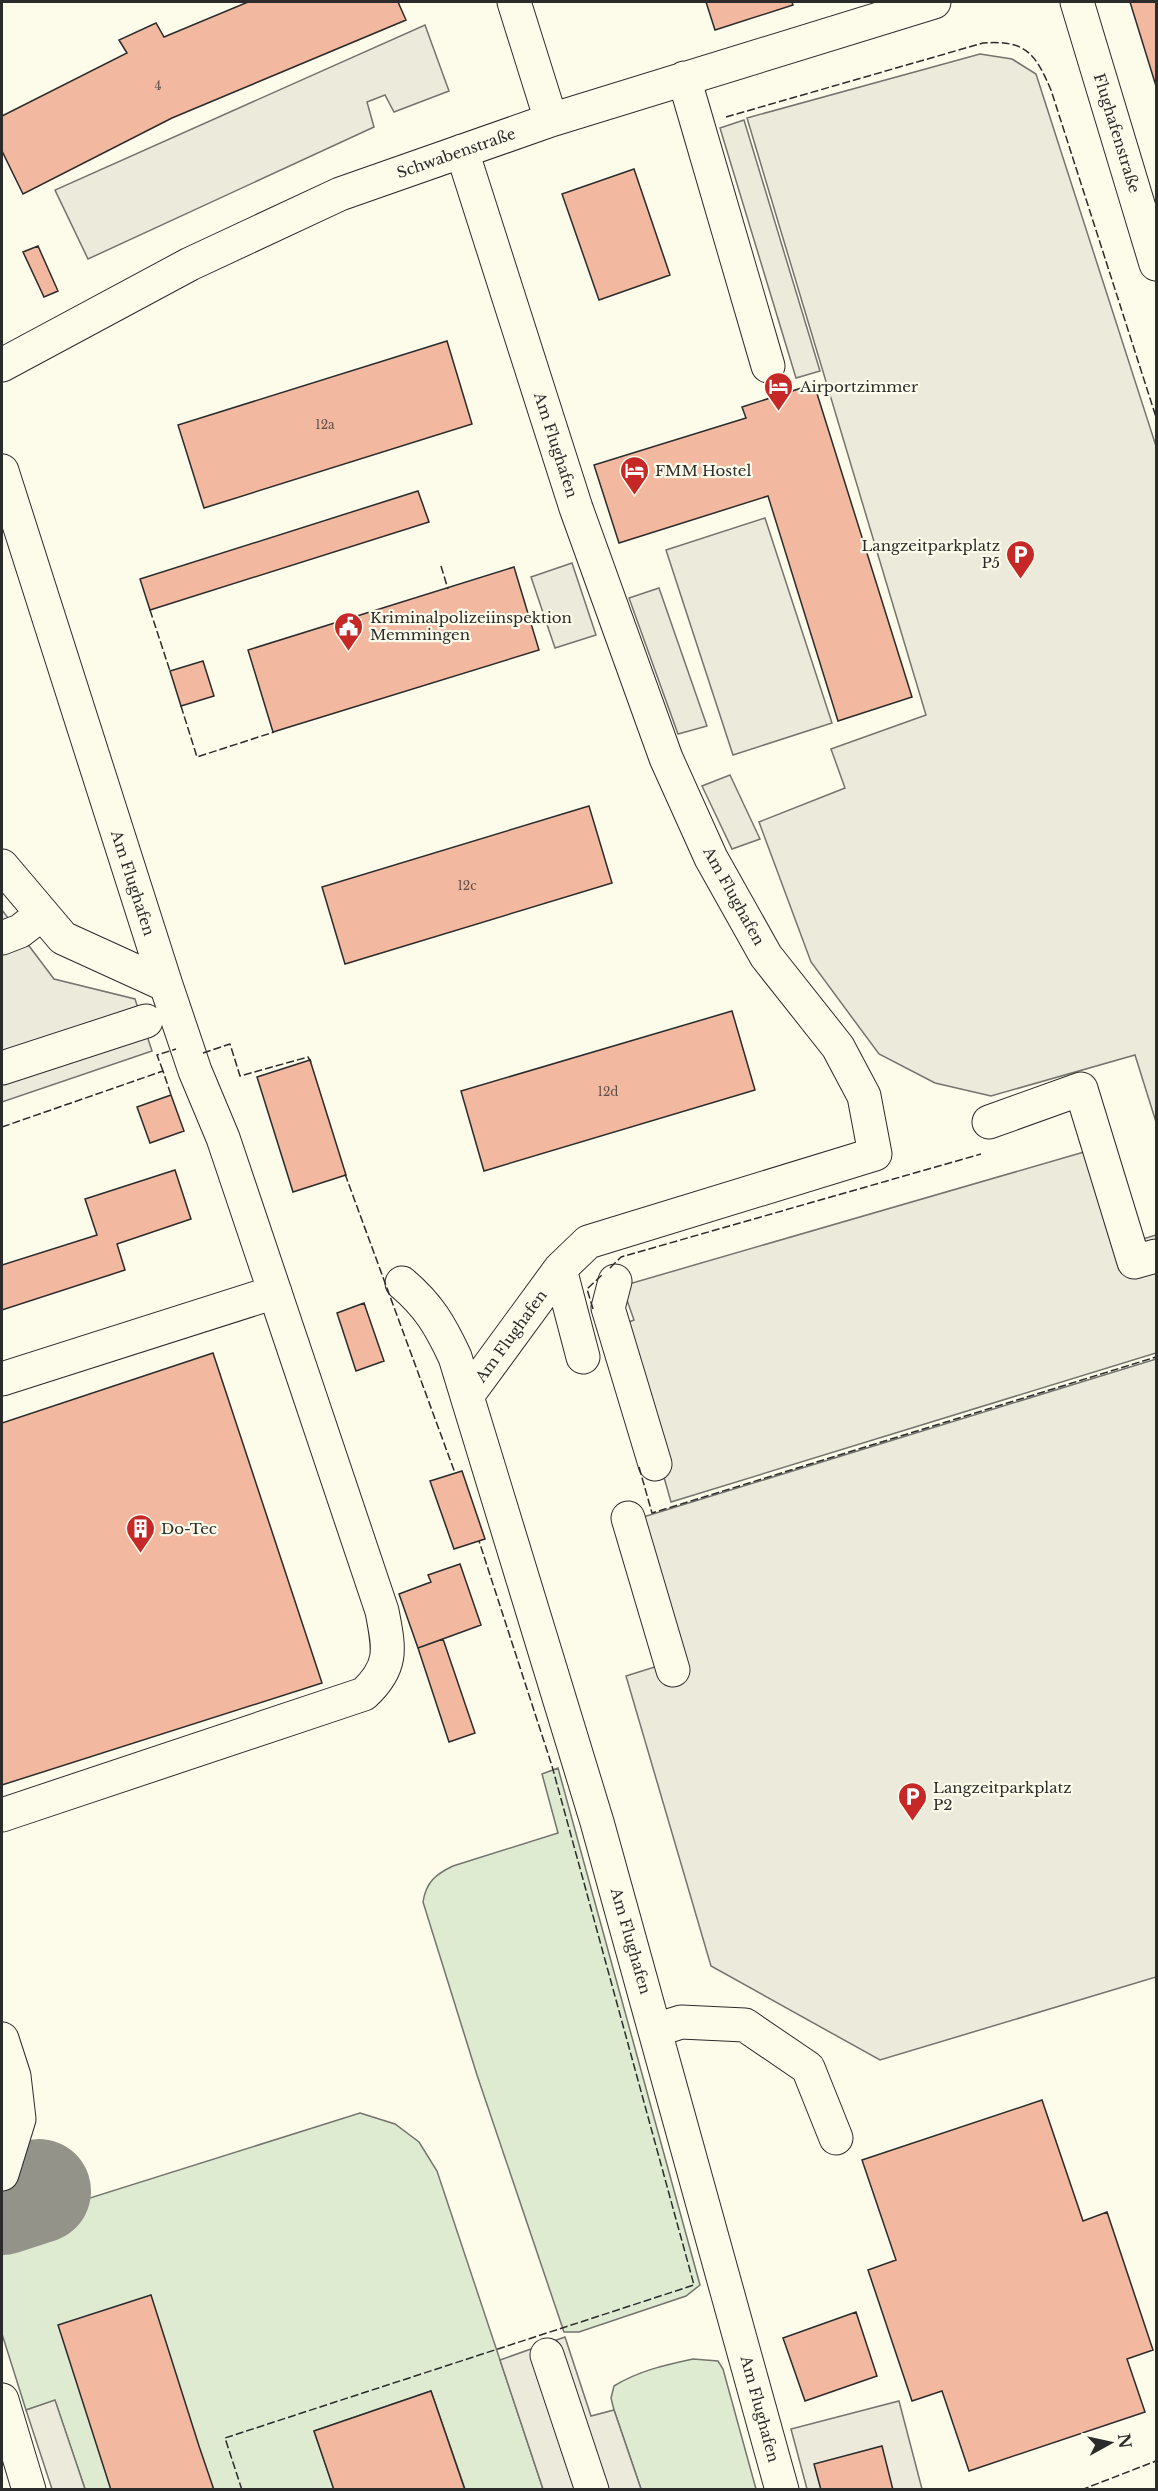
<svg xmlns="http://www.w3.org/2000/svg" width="1158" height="2491" viewBox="0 0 1158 2491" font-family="'Libre Baskerville',serif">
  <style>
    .green { fill: #deebd1; stroke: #74746e; stroke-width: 1.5 }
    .parking { fill: #eceadb; stroke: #74746e; stroke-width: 1.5 }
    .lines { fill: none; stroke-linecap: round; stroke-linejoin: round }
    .taxiway { stroke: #94938a; stroke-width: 104 }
    .building { fill: #f2b8a0; stroke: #2b2b2b; stroke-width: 1.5 }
    .minor-casing { stroke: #2b2b2b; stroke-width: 35 }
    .minor { stroke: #fdfbea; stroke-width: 33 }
    .fence { stroke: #2b2b2b; stroke-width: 1.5; stroke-dasharray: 8 3; stroke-linecap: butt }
    .labels { text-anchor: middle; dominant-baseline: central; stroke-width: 4.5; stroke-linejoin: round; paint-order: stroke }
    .number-label { font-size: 12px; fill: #5d4e48 }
    .street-label { font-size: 15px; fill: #2b2b2b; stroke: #fdfbea }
    .poi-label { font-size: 15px; fill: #2b2b2b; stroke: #fdfbea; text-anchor: start }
  </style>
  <rect width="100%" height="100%" fill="#fdfbea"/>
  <path class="green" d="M 558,1768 L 700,2285 L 686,2296 L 579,2332 L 564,2332 L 477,2075 L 423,1902 C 426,1882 436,1874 453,1866 L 558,1833 L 542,1774 Z
    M 360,2113 L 395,2124 L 419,2142 L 437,2171 L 543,2489 L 465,2489 L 431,2391 L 314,2431 L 334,2489 L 85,2489 L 55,2401 L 26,2410 L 2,2334 L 2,2230 L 4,2225 Z
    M 693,2359 L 718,2361 L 723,2369 L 756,2489 L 641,2489 L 614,2410 L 611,2398 L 614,2386 C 638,2371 665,2365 693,2359 Z"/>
  <path class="parking" d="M 425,25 L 449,91 L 394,112 L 385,95 L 367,102 L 374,127 L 88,259 L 55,190 Z
    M 980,54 L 1012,59 L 1036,74 L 1156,446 L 1156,1122 L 1135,1055 L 991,1096 L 935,1083 L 879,1054 L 811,962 L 759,822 L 845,788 L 831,749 L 926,715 L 747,118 Z
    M 744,120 L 820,371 L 796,378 L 720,128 Z
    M 765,518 L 832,723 L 733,755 L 666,550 Z
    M 572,563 L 596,635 L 555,648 L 531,577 Z
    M 659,588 L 707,726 L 678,734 L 629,598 Z
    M 730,775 L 760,839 L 732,849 L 702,786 Z
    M 2,910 L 54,979 L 135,999 L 152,1051 L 2,1102 Z
    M 1084,1152 L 1113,1248 L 1156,1235 L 1156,1353 L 671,1502 L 621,1325 L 634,1320 L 622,1286 Z
    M 1156,1359 L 1156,1977 L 880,2060 L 711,1966 L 626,1676 L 680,1659 L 640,1518 Z
    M 565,2337 L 591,2416 L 614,2410 L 641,2489 L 543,2489 L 500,2360 Z
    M 55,2400 L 85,2489 L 52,2489 L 26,2410 Z
    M 899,2401 L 922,2489 L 807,2489 L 791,2429 Z"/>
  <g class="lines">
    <path class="taxiway" d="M 2,2203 L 39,2191"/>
  </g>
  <path class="building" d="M 248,2 L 398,2 L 406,20 L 172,118 L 23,194 L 2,151 L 2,116 L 127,53 L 119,40 L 156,23 L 164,37 Z
    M 706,2 L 792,2 L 793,5 L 715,30 Z
    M 1130,2 L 1156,2 L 1156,86 Z
    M 634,169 L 670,275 L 599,300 L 562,194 Z
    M 38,246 L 58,291 L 44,297 L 23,252 Z
    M 447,341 L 472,424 L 204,508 L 178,425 Z
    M 814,384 L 912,697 L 838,721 L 768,496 L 619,543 L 594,465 L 746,418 L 742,407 Z
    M 418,491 L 429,522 L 150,610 L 140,579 Z
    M 514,567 L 539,650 L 273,732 L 248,650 Z
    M 203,661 L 214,696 L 181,706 L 170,671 Z
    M 589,806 L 612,883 L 345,964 L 322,887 Z
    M 732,1011 L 755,1090 L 484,1171 L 461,1091 Z
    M 310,1060 L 346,1175 L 293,1192 L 257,1077 Z
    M 171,1095 L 184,1131 L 150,1143 L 137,1107 Z
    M 175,1170 L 191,1219 L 117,1244 L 125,1270 L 2,1310 L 2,1265 L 97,1235 L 85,1199 Z
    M 364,1303 L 384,1361 L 356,1371 L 337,1313 Z
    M 213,1353 L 322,1683 L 2,1785 L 2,1423 Z
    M 462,1471 L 485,1539 L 454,1549 L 430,1481 Z
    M 460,1564 L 481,1625 L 418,1648 L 399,1594 L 431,1582 L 428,1575 Z
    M 443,1639 L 475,1733 L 449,1742 L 418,1648 Z
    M 1042,2100 L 1083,2221 L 1107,2212 L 1153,2350 L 1127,2359 L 1145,2412 L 969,2471 L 942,2391 L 912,2401 L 868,2270 L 896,2260 L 862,2160 Z
    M 151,2295 L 199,2446 L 214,2490 L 111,2490 L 58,2325 Z
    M 856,2312 L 877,2376 L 805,2401 L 783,2338 Z
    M 431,2391 L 465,2490 L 334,2490 L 314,2431 Z
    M 882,2446 L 893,2490 L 821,2490 L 814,2464 Z"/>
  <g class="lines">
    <defs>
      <path id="minor" d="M 514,2 L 551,120
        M 1077,2 L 1156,264
        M 684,78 L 768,366
        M 462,151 L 576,508 L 666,758 L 711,858 L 766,956 L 838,1047 L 864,1096 L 875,1154 L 588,1242 L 560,1269 L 467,1396
        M 2,365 L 190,264 L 340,194 L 551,120 L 934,2
        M 2,471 L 166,985 L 195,1071 L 223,1138 L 382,1611 C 389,1648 394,1666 364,1694 L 2,1815
        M 2,866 L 63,938 L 166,985
        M 2,938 L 20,931 L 42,914
        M 2,1068 L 146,1021
        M 989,1122 L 1081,1089 L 1134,1262 L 1156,1256
        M 560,1269 L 583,1357
        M 615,1281 L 608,1308 L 655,1464
        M 402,1283 C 429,1306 440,1325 455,1357 L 597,1822 L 782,2490
        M 2,1379 L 275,1292
        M 628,1518 L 673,1670
        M 656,2030 L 681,2022 L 745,2025 L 808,2068 L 836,2138
        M 2,2039 L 14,2076 L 19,2119 L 2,2174
        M 547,2355 L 592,2490
        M 2,2400 L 29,2490"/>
    </defs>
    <use href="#minor" class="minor-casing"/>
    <use href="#minor" class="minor"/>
    <path class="fence" d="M 726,117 L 983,43 C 1026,40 1035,53 1051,90 L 1156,417
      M 441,566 L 448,589
      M 150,610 L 170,671
      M 181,706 L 197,757 L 274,732
      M 203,1053 L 230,1044 L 240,1076 L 308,1057 L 311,1062
      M 163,1071 L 157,1055 L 176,1049
      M 2,1127 L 163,1071 L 171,1095
      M 345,1174 L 455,1473
      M 610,1268 L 621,1257 L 981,1154
      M 593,1309 L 587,1289 L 603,1274
      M 639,1467 L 652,1513 L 1156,1357
      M 242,2490 L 225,2438 L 694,2285 L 552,1766 L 479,1541
      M 1081,2490 L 1156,2461"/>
  </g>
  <defs>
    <symbol id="hotel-pin" viewBox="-11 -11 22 30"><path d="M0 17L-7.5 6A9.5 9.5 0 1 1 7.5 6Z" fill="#c62828" stroke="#fdfbea"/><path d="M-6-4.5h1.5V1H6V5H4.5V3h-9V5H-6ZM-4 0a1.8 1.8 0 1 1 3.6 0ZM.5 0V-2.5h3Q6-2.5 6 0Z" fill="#fff"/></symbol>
    <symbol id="parking-pin" viewBox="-11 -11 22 30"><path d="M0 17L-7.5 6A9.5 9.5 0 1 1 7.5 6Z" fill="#c62828" stroke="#fdfbea"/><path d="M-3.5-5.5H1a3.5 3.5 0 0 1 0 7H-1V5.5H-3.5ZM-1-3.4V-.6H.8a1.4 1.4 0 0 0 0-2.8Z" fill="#fff"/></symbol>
    <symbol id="civic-pin" viewBox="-11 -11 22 30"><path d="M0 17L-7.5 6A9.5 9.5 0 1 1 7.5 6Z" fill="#c62828" stroke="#fdfbea"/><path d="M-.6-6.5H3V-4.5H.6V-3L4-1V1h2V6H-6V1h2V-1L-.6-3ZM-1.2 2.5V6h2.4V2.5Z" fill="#fff"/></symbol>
    <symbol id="building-pin" viewBox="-11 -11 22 30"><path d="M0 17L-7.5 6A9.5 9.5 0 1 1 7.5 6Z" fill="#c62828" stroke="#fdfbea"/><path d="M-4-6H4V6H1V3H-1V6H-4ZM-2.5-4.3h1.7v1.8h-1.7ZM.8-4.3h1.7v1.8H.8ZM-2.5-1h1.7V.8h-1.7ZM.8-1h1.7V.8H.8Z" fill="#fff"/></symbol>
  </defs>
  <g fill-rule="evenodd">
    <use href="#hotel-pin" x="762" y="370" width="33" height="45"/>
    <use href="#hotel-pin" x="618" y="454" width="33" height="45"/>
    <use href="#parking-pin" x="1004" y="538" width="33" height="45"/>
    <use href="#civic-pin" x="332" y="610" width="33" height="45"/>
    <use href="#building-pin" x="124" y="1512" width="33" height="45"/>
    <use href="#parking-pin" x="896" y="1780" width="33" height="45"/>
  </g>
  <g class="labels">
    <g class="number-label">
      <text x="158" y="85">4</text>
      <text x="325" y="424">12a</text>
      <text x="467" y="885">12c</text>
      <text x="608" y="1091">12d</text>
    </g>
    <g class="street-label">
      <text transform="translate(1117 133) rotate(73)">Flughafenstraße</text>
      <text transform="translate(456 153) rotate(-19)">Schwabenstraße</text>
      <text transform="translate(556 445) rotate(72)">Am Flughafen</text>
      <text transform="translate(133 883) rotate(72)">Am Flughafen</text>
      <text transform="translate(734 896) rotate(61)">Am Flughafen</text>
      <text transform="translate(511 1336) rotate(-54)">Am Flughafen</text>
      <text transform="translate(631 1941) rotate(74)">Am Flughafen</text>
      <text transform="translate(760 2409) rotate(75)">Am Flughafen</text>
    </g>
    <g class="poi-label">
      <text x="800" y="386">Airportzimmer</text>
      <text x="655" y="470">FMM Hostel</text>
      <text x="1000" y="545" text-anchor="end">Langzeitparkplatz<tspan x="1000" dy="17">P5</tspan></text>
      <text x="370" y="617">Kriminalpolizeiinspektion<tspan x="370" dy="17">Memmingen</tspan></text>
      <text x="161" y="1528">Do-Tec</text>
      <text x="933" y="1787">Langzeitparkplatz<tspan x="933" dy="17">P2</tspan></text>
    </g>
  </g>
  <rect width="1158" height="2491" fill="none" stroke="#2b2b2b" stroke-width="6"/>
  <g transform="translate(1110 2443) rotate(82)" stroke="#fdfbea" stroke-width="4.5" paint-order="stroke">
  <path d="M0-4.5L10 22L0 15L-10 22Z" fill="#2b2b2b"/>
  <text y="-9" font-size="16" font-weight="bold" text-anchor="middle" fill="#2b2b2b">N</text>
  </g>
</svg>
